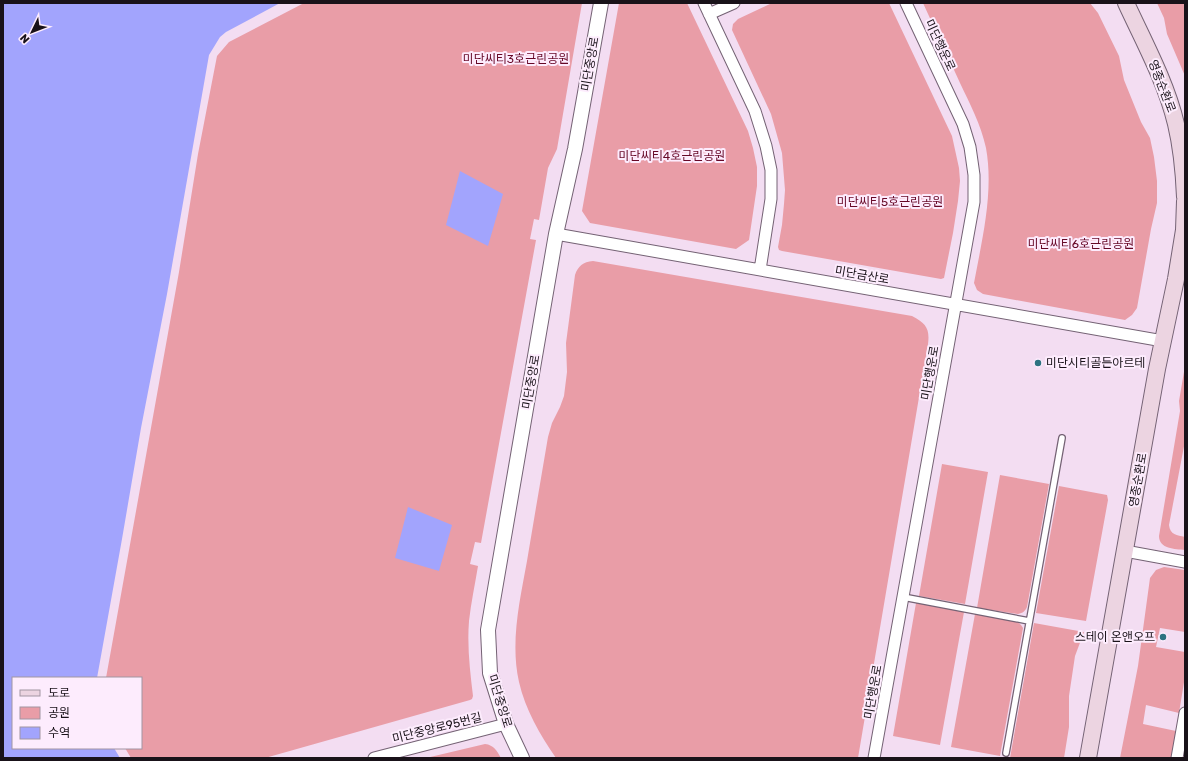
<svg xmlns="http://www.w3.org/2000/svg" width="1188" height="761" viewBox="0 0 1188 761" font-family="Rubik,'Noto Sans KR',sans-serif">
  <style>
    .green { fill: #e99da7 }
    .water { fill: #a2a4fd }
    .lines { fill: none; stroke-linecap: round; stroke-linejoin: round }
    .service-casing { stroke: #746274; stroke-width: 8 }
    .minor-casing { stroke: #746274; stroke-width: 13 }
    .tertiary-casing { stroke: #746274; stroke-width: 16 }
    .secondary-casing { stroke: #746274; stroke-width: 18 }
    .service { stroke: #fff; stroke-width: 5.5 }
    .minor { stroke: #fff; stroke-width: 11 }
    .tertiary { stroke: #fff; stroke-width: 14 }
    .secondary { stroke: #ecd4e1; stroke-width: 16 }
    .poi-dot { fill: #2d7281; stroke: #fdecfd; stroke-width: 1.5 }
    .labels { text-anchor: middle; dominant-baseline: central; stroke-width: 4; stroke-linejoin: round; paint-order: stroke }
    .street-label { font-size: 12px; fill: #191219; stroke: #fdecfd }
    .park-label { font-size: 12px; fill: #660726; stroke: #fdecfd }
    .poi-label { font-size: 12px; fill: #191219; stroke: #fdecfd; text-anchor: start }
  </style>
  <rect width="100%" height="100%" fill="#f3ddf2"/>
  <path class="green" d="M 304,3 L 582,3 L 557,149 L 548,168 L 539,220 L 534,219 L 530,239 L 536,240 L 481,543 L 475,542 L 470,564 L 478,566 C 475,584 471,603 469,621 C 467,646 470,671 473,696 L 472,699 L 470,700 L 265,758 L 131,758 L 125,748 L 141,748 L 141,678 L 106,678 L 179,272 L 198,154 L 217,56 L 229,42 Z
    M 619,3 L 687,3 L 748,131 L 753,148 L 757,167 L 757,186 L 749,240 L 736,249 L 590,223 L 582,211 Z
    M 772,3 L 889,3 L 952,136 L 959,168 L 960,181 L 958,201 L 953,233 L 944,278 L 941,279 L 782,251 L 779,250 L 778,247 L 782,225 L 784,204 L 785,190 L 782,153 L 771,114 L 732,30 L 733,24 L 738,19 Z
    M 923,3 L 1090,3 L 1098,13 L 1119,56 L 1124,80 L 1141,122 L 1150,138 L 1154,157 L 1157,181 L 1157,203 L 1151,229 L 1137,308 L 1132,315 L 1125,320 L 983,294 L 977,290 L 974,283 C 982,240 994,192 986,148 C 981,125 970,104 960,83 C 948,56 935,30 923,3 Z
    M 1157,3 L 1185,3 L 1185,76 L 1167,34 L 1164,18 Z
    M 593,261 L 912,316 C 926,323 930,329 928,344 L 858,758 L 556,758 C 540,735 525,709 519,682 C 510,642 520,600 527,561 C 534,519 541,478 548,437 L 552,423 L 560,407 L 564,396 L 567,372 L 566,343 L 575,275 C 578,266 583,262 593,261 Z
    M 1185,366 L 1185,441 L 1169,525 C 1170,535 1177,535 1185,537 L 1185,550 C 1175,549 1159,549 1159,536 L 1180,411 L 1179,401 Z
    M 942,464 L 988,472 L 965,604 L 919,596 Z
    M 1000,475 L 1049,484 L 1027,607 C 1025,611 1023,613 1018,614 L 977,608 Z
    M 1059,486 L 1107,495 L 1108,500 L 1086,621 L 1036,613 Z
    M 1164,567 L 1185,570 L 1185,632 L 1160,628 L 1156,647 L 1185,652 L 1185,676 L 1179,713 L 1146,705 L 1143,724 L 1176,731 L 1171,758 L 1120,758 L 1138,666 L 1150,578 L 1156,570 Z
    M 916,603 L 964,612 L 940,745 L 893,736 Z
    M 975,614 L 1018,622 L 1021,625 L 1023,628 L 1000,756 L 951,747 Z
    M 1034,623 L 1084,632 L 1075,656 L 1069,696 L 1069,727 L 1064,758 L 1010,758 Z
    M 485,744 C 494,745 497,751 501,758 L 426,758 Z"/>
  <path class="water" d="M 3,3 L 280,3 L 226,32 L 220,37 L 209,55 L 167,294 L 141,428 L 122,539 L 97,678 L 13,678 L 13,748 L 114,748 L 120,758 L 3,758 Z
    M 460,171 L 503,194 L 488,246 L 446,225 Z
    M 408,507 L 452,525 L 439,571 L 395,558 Z"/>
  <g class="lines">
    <defs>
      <path id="service" d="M 903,597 L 1029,621
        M 1006,753 L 1062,438"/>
      <path id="minor" d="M 704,3 L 755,111 L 766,146 L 771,170 L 771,199 L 760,270
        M 709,14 L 734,3
        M 556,234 L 1163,341
        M 1125,551 L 1185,562
        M 374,758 L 506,724
        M 874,758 L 974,202 L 974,175 L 970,147 L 963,124 L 906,3
        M 1177,758 L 1185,713"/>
      <path id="tertiary" d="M 522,758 L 506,724 L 490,673 L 488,630 L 556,234 L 575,149 L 601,3"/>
      <path id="secondary" d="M 1126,3 C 1144,42 1166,82 1176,124 C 1182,149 1184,173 1185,197
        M 1088,758 L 1157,369 L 1176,279 L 1184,230 L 1185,201"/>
    </defs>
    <use href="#service" class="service-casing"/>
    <use href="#minor" class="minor-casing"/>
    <use href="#tertiary" class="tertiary-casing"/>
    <use href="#secondary" class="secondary-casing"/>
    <use href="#service" class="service"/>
    <use href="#minor" class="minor"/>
    <use href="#tertiary" class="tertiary"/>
    <use href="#secondary" class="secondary"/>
  </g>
  <g class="poi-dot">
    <circle cx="1038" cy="363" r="4"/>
    <circle cx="1163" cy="637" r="4"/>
  </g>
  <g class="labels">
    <g class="street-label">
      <text transform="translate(940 45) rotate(65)">미단행운로</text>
      <text transform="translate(590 64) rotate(-80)">미단중앙로</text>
      <text transform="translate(1162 86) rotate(69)">영종순환로</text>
      <text transform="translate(862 275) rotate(10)">미단금산로</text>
      <text transform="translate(930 373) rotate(-80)">미단행운로</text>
      <text transform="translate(531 382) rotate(-80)">미단중앙로</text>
      <text transform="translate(1138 480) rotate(-80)">영종순환로</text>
      <text transform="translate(873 692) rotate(-80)">미단행운로</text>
      <text transform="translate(500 701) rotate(73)">미단중앙로</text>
      <text transform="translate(437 728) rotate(-14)">미단중앙로95번길</text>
    </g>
    <g class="park-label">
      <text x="516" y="59">미단씨티3호근린공원</text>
      <text x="672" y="156">미단씨티4호근린공원</text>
      <text x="890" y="202">미단씨티5호근린공원</text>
      <text x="1081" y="244">미단씨티6호근린공원</text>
    </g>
    <g class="poi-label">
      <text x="1046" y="363">미단시티골든아르테</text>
      <text x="1155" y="637" text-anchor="end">스테이 온앤오프</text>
    </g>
  </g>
  <rect width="1188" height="761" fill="none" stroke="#191219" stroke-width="8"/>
  <rect x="12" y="677" width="130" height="72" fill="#fdecfd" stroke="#a295a2"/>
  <rect x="20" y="690" width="20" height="6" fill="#ecd4e1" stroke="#a295a2"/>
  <text x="48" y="697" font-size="12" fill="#191219">도로</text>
  <rect x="20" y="707" width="20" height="12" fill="#e99da7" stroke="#a295a2"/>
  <text x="48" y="717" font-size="12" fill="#191219">공원</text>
  <rect x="20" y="727" width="20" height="12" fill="#a2a4fd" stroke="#a295a2"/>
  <text x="48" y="737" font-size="12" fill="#191219">수역</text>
  <g transform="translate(32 32) rotate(227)" stroke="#fdecfd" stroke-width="3" paint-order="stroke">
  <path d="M0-3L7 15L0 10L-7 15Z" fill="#191219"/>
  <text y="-6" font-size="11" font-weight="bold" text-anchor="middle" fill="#191219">N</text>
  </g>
</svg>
